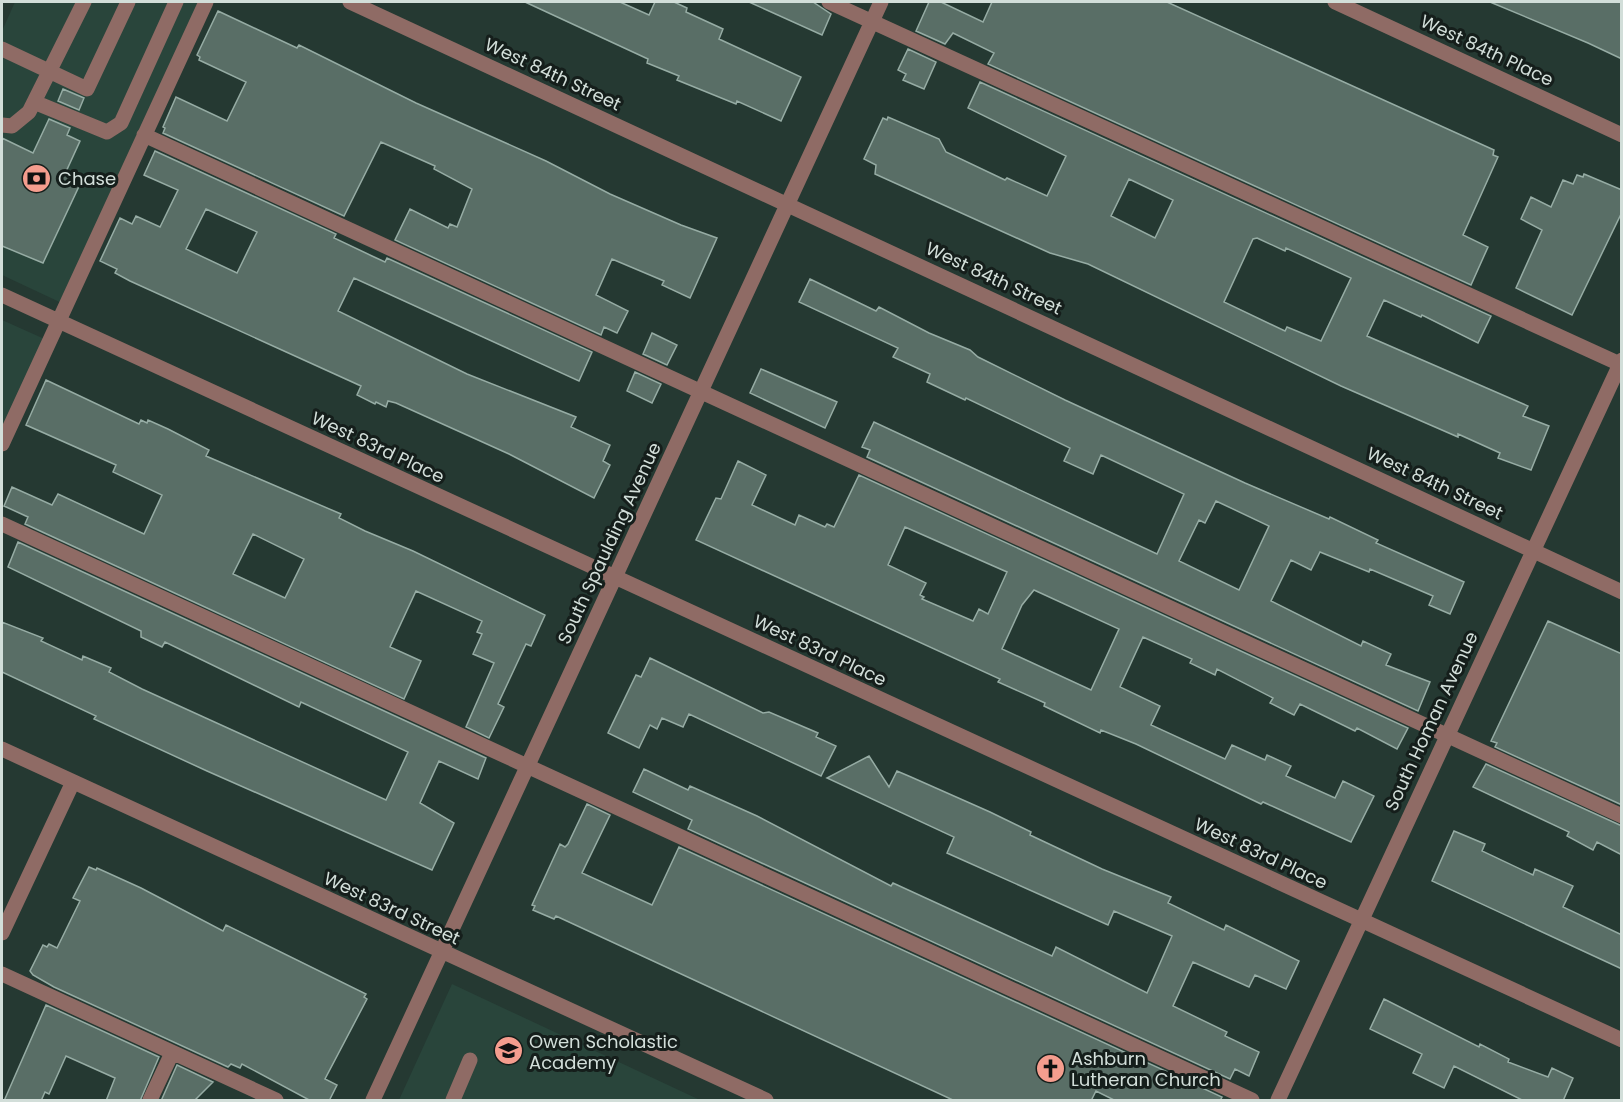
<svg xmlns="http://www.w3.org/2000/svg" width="1623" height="1102" viewBox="0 0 1623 1102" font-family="Poppins,sans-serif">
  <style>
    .built { fill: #29453b }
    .building { fill: #596e66; stroke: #96aca4; stroke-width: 1.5; fill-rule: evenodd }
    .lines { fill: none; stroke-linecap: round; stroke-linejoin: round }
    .minor { stroke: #8f6b65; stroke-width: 15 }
    .labels { text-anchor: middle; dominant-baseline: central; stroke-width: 6; stroke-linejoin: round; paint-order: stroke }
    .street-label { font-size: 18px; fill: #d2ded9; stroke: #151e1b }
    .poi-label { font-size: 18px; fill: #d2ded9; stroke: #151e1b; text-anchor: start }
  </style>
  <rect width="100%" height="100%" fill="#253932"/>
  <path class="built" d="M 15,2 L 206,2 L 66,305 L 2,275 L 2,31 Z
    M 2,320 L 49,341 L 2,444 Z
    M 452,984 L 700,1100 L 399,1100 Z"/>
  <path class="building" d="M 525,2 L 620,2 L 649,15 L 655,2 L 674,2 L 687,8 L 686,12 L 723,29 L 719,39 L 801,77 L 781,121 L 737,101 L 736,104 L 677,80 L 679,76 L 647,63 L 648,59 Z
    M 749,2 L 813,2 L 831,14 L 822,35 Z
    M 929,2 L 941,2 L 983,22 L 992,2 L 1167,2 L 1494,150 L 1493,155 L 1498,157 L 1463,235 L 1488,247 L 1471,285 L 988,64 L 994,53 L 953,33 L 945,44 L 916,31 Z
    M 1490,2 L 1622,2 L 1622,59 L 1588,43 Z
    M 218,11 L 297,48 L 299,45 L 416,103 L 546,161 L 610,194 L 681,225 L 717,238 L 690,298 L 662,285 L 664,281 L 612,259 L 596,295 L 628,311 L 617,333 L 604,327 L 601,335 L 395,240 L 410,209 L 448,228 L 450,224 L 457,227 L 472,189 L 434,169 L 435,166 L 381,142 L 344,216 L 163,133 L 165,128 L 163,127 L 176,97 L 227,121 L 246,82 L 199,60 L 200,57 L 197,55 Z
    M 908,49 L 936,62 L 924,89 L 903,80 L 906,74 L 898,70 Z
    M 980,82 L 1491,316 L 1478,343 L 1422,315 L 1421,317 L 1384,300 L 1367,336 L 1528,406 L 1523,416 L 1549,426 L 1531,470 L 1498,458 L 1500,453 L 1458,434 L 1458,437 L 1341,386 L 1088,264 L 1050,253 L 875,174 L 876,165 L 864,159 L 883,118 L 887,120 L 888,117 L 939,139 L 946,152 L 1005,180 L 1007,178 L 1047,196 L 1066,156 L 968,108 ZM 1129,179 L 1173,200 L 1155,238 L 1111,216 ZM 1257,238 L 1285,251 L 1286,248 L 1351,278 L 1321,341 L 1287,327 L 1285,331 L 1224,302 L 1253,239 Z
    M 63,89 L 84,98 L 79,110 L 58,101 Z
    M 49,119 L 70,128 L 67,135 L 80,141 L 65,174 L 81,182 L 43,263 L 2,246 L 2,138 L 33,153 Z
    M 155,151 L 336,234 L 334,238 L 372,256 L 385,262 L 387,258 L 592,352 L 579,381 L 354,278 L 338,311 L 467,374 L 576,417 L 571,427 L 610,445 L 603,461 L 610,465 L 594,498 L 509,454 L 396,403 L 388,401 L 386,407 L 376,402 L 375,404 L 357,395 L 361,386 L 130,281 L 115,273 L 117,269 L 100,261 L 120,218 L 132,224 L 136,216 L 160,227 L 178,190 L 144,175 ZM 206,209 L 257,232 L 237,273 L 186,249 Z
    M 1584,174 L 1622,190 L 1622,212 L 1572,315 L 1516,288 L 1542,230 L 1521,219 L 1531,197 L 1551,207 L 1563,180 L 1573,184 L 1577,175 L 1583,177 Z
    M 810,279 L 876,311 L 879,307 L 929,333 L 970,350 L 978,357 L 1065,400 L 1245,483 L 1329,519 L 1330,517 L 1378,540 L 1376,543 L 1464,582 L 1450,614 L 1429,605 L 1433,596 L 1370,569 L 1369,572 L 1320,552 L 1311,570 L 1291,560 L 1271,601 L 1361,646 L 1363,641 L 1391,654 L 1386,665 L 1430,682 L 1418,711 L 867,457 L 870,450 L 862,447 L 874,422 L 1157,554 L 1184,494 L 1101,455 L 1093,474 L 1064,461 L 1070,448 L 966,398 L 965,400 L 927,382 L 930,374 L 893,357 L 898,348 L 799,302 ZM 1216,501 L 1269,526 L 1239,590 L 1179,561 L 1199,520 L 1205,523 Z
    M 652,333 L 677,345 L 667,365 L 643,354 Z
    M 761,369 L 837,402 L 825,428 L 750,393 Z
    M 635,372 L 661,384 L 652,403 L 627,391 Z
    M 46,380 L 139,424 L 141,420 L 147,423 L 148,420 L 168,429 L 209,450 L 206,456 L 341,514 L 339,518 L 365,531 L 413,551 L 545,615 L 531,646 L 526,644 L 498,704 L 504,707 L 489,738 L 466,727 L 494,663 L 473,654 L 482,634 L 477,632 L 482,621 L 416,591 L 390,647 L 421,661 L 404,699 L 25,524 L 28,517 L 4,506 L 12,487 L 52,505 L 58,494 L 144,534 L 162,495 L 113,472 L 116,465 L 26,425 ZM 253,534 L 304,559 L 285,598 L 233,574 Z
    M 738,461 L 766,475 L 752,505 L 795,525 L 799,515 L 825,527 L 827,524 L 834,527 L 859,475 L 1408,728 L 1397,749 L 1357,728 L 1355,731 L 1300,704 L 1294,715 L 1270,703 L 1273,698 L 1217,669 L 1215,675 L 1190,663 L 1192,659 L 1143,637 L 1120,687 L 1160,706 L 1151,725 L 1225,759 L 1232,745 L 1265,760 L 1267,755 L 1291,766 L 1286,776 L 1335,798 L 1343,781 L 1374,796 L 1351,842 L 1263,802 L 1261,804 L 1136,744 L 1101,730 L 1100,733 L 1044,706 L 1045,703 L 998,682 L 1000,679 L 696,540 L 716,498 L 721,499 ZM 905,527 L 1007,572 L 988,614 L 979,609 L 973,621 L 922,599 L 924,597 L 920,595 L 926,583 L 888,565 ZM 1034,590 L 1119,629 L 1091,690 L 1002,649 L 1022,605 Z
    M 18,542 L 486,758 L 478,779 L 439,761 L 420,803 L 454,823 L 432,870 L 207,771 L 94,719 L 96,716 L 2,672 L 2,622 L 43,638 L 41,641 L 82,660 L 83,656 L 111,668 L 109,672 L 142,689 L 386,800 L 408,752 L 301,702 L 299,707 L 165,642 L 162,647 L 141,637 L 141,631 L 8,567 Z
    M 1548,621 L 1622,654 L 1622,805 L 1495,747 L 1497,743 L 1491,741 Z
    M 650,658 L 763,713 L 769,712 L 818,733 L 816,737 L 836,746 L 821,776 L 689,714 L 683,727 L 662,718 L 657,729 L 650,725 L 639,748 L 608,733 L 636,675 L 641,677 Z
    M 869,756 L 889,787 L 897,771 L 911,777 L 990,812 L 1031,832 L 1030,835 L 1102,869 L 1171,897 L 1168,903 L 1224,930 L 1226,925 L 1299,961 L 1286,989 L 1255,975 L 1249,987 L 1193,962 L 1173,1006 L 1227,1032 L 1225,1036 L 1259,1052 L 1249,1076 L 1235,1069 L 1230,1079 L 688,829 L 692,820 L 633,792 L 644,769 L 688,790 L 690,786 L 757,816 L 891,886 L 893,883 L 1052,956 L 1056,947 L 1147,993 L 1172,936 L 1114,911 L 1108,925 L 947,853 L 954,837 L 827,778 Z
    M 1486,764 L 1622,826 L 1622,855 L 1597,842 L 1593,850 L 1567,836 L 1569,832 L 1473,787 Z
    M 587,804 L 610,815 L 582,873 L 652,905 L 679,847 L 1222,1097 L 1220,1101 L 1116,1101 L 1096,1091 L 1091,1101 L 955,1101 L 556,916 L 554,919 L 533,910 L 535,906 L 532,905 L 560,844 L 565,847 L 568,844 Z
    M 1454,831 L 1485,844 L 1482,851 L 1533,875 L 1535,869 L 1573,886 L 1563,907 L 1622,935 L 1622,969 L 1432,881 Z
    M 89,867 L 96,870 L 97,868 L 141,888 L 223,931 L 226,925 L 366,994 L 364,997 L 367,999 L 325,1079 L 337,1085 L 329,1101 L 311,1101 L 242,1064 L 240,1068 L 231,1064 L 228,1067 L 54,987 L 33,975 L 30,971 L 43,945 L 47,947 L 49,944 L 57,948 L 80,901 L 73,898 Z
    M 1384,999 L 1479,1047 L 1480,1044 L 1509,1059 L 1508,1062 L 1548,1077 L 1552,1068 L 1573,1078 L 1563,1101 L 1524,1101 L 1454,1066 L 1444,1088 L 1413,1073 L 1422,1054 L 1370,1029 Z
    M 46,1005 L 159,1057 L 140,1101 L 106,1101 L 115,1078 L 66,1056 L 49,1094 L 45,1092 L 41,1101 L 4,1101 Z
    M 177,1065 L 213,1082 L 194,1101 L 161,1101 Z"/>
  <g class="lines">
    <path class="minor" d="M 350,2 L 1622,592
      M 829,2 L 1622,365
      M 1335,2 L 1622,135
      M 2,49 L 87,89 L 128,2
      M 34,102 L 107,132 L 121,123 L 176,2
      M 2,125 L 12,126 L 29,112 L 84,2
      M 144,135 L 1622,816
      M 2,295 L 1622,1040
      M 2,444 L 206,2
      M 2,524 L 1252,1100
      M 2,749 L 766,1100
      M 2,933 L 73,782
      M 2,974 L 276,1100
      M 150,1100 L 172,1053
      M 373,1100 L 881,2
      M 453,1100 L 470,1060
      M 1278,1100 L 1622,360"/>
  </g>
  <defs>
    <symbol id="bank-disc" viewBox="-11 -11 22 22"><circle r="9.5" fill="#f59d8e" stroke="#151e1b"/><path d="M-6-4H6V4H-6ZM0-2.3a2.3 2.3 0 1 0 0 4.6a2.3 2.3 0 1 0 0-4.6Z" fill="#111"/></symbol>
    <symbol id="school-disc" viewBox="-11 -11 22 22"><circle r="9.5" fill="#f59d8e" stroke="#151e1b"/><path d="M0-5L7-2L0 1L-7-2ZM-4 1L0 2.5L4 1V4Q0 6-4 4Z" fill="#111"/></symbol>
    <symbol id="church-disc" viewBox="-11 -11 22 22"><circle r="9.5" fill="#f59d8e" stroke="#151e1b"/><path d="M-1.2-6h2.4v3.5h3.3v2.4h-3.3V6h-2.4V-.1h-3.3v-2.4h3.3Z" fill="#111"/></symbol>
  </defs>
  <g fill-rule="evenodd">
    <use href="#bank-disc" x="20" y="162" width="33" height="33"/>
    <use href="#school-disc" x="492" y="1034" width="33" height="33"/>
    <use href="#church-disc" x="1034" y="1052" width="33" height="33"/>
  </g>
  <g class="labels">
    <g class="street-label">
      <text transform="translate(1487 50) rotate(25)">West 84th Place</text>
      <text transform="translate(553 74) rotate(25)">West 84th Street</text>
      <text transform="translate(994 278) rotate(25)">West 84th Street</text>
      <text transform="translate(378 447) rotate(25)">West 83rd Place</text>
      <text transform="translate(1435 483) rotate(25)">West 84th Street</text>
      <text transform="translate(609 543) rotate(-65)">South Spaulding Avenue</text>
      <text transform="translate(820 650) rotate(25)">West 83rd Place</text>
      <text transform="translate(1431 721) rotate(-65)">South Homan Avenue</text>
      <text transform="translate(1261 853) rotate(25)">West 83rd Place</text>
      <text transform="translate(392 908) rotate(25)">West 83rd Street</text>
    </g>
    <g class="poi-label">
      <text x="58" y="178">Chase</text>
      <text x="529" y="1041">Owen Scholastic<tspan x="529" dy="21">Academy</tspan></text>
      <text x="1071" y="1058">Ashburn<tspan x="1071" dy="21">Lutheran Church</tspan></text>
    </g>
  </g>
  <rect width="1623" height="1102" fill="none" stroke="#d2ded9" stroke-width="6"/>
</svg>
